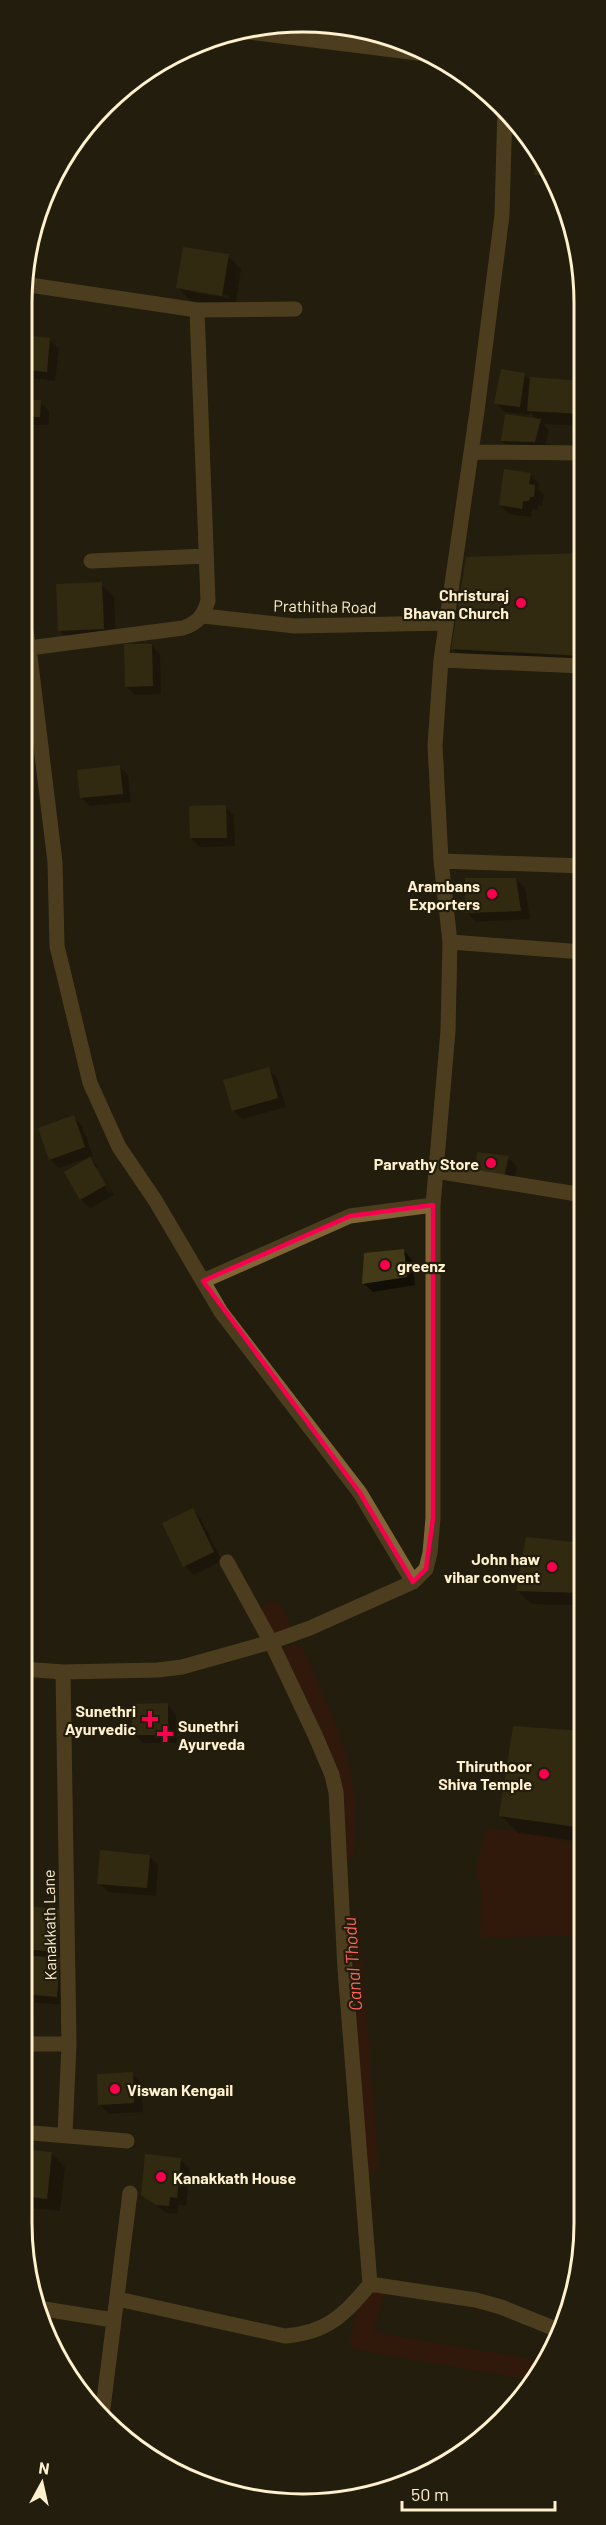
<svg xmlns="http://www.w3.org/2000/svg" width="606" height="2525" viewBox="0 0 606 2525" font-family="Barlow,sans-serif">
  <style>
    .water { fill: #401408 }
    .shadow { fill: #0007; fill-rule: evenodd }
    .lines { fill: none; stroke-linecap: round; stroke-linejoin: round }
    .canal { stroke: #401408; stroke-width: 21 }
    .building { fill: #433a18 }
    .minor { stroke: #826537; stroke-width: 15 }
    .marked { fill: none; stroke: #f9004f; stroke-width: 4.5; stroke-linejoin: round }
    .poi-dot { fill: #f9004f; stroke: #221d0d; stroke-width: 2 }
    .labels { text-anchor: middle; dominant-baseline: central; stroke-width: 4.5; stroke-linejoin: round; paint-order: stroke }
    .poi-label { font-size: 16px; font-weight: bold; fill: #fff0ce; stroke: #221d0d; text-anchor: end }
    .street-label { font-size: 16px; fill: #fff0ce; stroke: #221d0d }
    .water-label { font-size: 18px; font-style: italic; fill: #ff635c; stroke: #221d0d }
    .rim { fill: none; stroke: #fff0ce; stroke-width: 3 }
  </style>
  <rect width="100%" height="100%" fill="#221d0d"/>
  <path class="water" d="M 486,1829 L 507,1830 L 549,1836 L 583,1848 L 583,1935 L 480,1938 L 481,1891 L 476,1867 Z"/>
  <path class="shadow" d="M 65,155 L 64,171 L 56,171 L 59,162 Z
    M 539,155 L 556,179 L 560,192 L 553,191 L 536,174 Z
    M 228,256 L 241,269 L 235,308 L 191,301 L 178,288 ZM 191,289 L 229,296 L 229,298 L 191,292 Z
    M 23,337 L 50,340 L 59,349 L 55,381 L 23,377 Z
    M 524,374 L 531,381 L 583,383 L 583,426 L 543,424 L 549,430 L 544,450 L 511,450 L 502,441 L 538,421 L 529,411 L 529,415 L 505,412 L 496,403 Z
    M 23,402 L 40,402 L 49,411 L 49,425 L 23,425 Z
    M 530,475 L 539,483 L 538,490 L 544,495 L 542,506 L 538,505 L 538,510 L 532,509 L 531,517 L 509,514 L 500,505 Z
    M 583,554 L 583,672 L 470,666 L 453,649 Z
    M 101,584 L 114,597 L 116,642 L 73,644 L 60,630 Z
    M 151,645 L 160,654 L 161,694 L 135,695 L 126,686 Z
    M 120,767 L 128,775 L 131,802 L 90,806 L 81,797 Z
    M 225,807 L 234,816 L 235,846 L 200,847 L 191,838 Z
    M 516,879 L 525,888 L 530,919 L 476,922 L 467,913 Z
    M 268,1069 L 277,1078 L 286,1107 L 242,1119 L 233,1110 Z
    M 73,1117 L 82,1126 L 93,1156 L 59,1168 L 50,1159 Z
    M 508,1158 L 517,1167 L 513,1185 L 485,1179 Z
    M 90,1159 L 99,1168 L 114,1195 L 90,1208 L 81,1200 L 66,1173 ZM 94,1167 L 98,1167 L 111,1191 L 109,1193 Z
    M 404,1251 L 412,1260 L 415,1285 L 373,1292 L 364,1284 Z
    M 192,1510 L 201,1519 L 222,1561 L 194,1575 L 185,1566 Z
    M 583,1545 L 583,1605 L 531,1604 L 518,1591 Z
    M 167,1705 L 176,1714 L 177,1743 L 143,1743 L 134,1734 Z
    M 583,1733 L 583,1842 L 518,1833 L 501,1816 Z
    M 149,1856 L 158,1865 L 156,1896 L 108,1892 L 99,1883 Z
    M 60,1910 L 65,1960 L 59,1959 L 68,1968 L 65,2005 L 26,2002 L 34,2010 L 32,2045 L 21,2045 L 24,2001 L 21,1998 L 21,1957 L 33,1958 L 24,1948 Z
    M 132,2074 L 141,2083 L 143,2112 L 109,2114 L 100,2105 Z
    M 21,2150 L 52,2154 L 65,2167 L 60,2211 L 21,2207 Z
    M 181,2160 L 190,2169 L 186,2206 L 178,2205 L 177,2214 L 166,2213 L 142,2194 Z"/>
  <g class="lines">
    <path class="canal" d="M 272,1612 L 280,1626
      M 294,1655 C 315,1702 340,1751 345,1804 C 347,1819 344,1835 344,1850
      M 349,1923 L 368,2164
      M 374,2292 L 360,2340 L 540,2371"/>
  </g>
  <path class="building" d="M 538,154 L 553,174 L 555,177 L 534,175 Z
    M 183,247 L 229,254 L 222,296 L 176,288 Z
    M 23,335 L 50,338 L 47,372 L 23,370 Z
    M 501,369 L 525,373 L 520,407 L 494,404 Z
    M 530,377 L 583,381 L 583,414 L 527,411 Z
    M 23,400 L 41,400 L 40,417 L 23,417 Z
    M 505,414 L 541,419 L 535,442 L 501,441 Z
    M 504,469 L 531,473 L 529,484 L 535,485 L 534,497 L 530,497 L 529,501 L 523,501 L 522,509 L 499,505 Z
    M 583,553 L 583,656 L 451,649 L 466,557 Z
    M 102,582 L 104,629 L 58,631 L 56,584 Z
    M 124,644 L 152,644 L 153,686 L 125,687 Z
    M 120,765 L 123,794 L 80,798 L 77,770 Z
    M 226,805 L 227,838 L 190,838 L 189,806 Z
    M 465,878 L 516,878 L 521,911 L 465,913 Z
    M 269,1067 L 278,1098 L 232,1111 L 223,1080 Z
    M 74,1115 L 85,1147 L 49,1160 L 38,1128 Z
    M 477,1152 L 509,1156 L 504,1177 L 475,1170 Z
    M 90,1157 L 106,1185 L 80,1200 L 64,1172 Z
    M 404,1249 L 407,1277 L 362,1284 L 364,1253 Z
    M 193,1508 L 214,1552 L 183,1567 L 162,1523 Z
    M 526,1537 L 583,1543 L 583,1593 L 516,1591 Z
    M 168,1703 L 168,1735 L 132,1735 L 132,1704 Z
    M 513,1726 L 583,1731 L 583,1828 L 499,1816 Z
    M 100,1850 L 150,1855 L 147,1888 L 97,1884 Z
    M 26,1906 L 60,1909 L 57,1952 L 23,1949 Z
    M 21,1955 L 60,1958 L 57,1997 L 21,1994 Z
    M 21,1999 L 25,1999 L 24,2037 L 21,2037 Z
    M 133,2072 L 134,2103 L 98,2105 L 97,2074 Z
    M 21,2149 L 52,2152 L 47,2199 L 21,2196 Z
    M 145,2154 L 181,2158 L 177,2198 L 170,2197 L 169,2206 L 156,2205 L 141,2195 Z"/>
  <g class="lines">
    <path class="minor" d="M 233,30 L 434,55
      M 23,284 L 197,310 L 295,309
      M 471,452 L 583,453
      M 91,561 L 206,556
      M 23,615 L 29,648 L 55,862 L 57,946 L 90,1083 L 119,1147 L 155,1200 L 221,1312 L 360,1493 L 413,1582
      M 203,616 L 295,626 L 446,623
      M 29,648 L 183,628 C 198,623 203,616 208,601 L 197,310
      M 441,660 L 583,666
      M 441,861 L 583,866
      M 450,942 L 583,952
      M 436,1171 L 583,1195
      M 203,1281 L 350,1216 L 433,1205
      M 22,1669 L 63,1672 L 158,1670 L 182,1667 L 271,1642 L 310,1628 L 413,1582 L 426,1569 L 430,1553 L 433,1518 L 433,1205 L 448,1031 L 450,942 L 441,861 L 435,745 L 441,660 L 477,411 L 502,215 L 505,107
      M 63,1672 L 69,2044 L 65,2134
      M 21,2044 L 69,2044
      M 21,2132 L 127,2141
      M 370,2284 L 476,2300 L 501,2307 L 558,2330
      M 118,2299 L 285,2336 C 326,2333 345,2315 370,2284 L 345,1969 L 336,1792 L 332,1775 L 316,1737 L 271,1642 L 227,1562
      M 38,2308 L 113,2320
      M 102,2416 L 130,2193"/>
  </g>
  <path d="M0 0H606V2525H0ZM 433,1205 L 433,1518 L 426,1569 L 413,1582 L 360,1493 L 203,1281 L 350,1216 Z" fill="#221d0d" fill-opacity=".55" fill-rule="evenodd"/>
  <path class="marked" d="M 433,1205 L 433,1518 L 426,1569 L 413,1582 L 360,1493 L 203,1281 L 350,1216 Z"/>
  <g class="poi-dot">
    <circle cx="521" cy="603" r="6"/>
    <circle cx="492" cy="894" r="6"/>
    <circle cx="491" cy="1163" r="6"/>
    <circle cx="385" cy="1265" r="6"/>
    <circle cx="552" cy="1567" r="6"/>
    <path d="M147 1710h6v6h6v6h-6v6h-6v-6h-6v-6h6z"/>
    <path d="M162 1725h6v6h6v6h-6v6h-6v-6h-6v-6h6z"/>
    <circle cx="544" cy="1774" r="6"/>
    <circle cx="115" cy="2089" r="6"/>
    <circle cx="161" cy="2177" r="6"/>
  </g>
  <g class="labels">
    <g class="poi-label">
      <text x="509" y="594">Christuraj<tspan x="509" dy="18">Bhavan Church</tspan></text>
      <text x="480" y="885">Arambans<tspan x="480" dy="18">Exporters</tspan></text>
      <text x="479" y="1163">Parvathy Store</text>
      <text x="397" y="1265" text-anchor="start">greenz</text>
      <text x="540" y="1558">John haw<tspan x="540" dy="18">vihar convent</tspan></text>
      <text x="136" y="1710">Sunethri<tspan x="136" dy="18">Ayurvedic</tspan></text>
      <text x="178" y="1725" text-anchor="start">Sunethri<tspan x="178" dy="18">Ayurveda</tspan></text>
      <text x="532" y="1765">Thiruthoor<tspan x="532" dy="18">Shiva Temple</tspan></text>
      <text x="127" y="2089" text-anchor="start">Viswan Kengail</text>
      <text x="173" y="2177" text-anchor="start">Kanakkath House</text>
    </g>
    <g class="street-label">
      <text transform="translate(325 606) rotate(1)">Prathitha Road</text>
      <text transform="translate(49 1925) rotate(-91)">Kanakkath Lane</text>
    </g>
    <g class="water-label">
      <text transform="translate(352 1964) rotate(-94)">Canal Thodu</text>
    </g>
  </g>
  <path d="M0 0H606V2525H0ZM303 32H303A271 271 0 0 1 574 303V2223A271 271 0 0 1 303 2494H303A271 271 0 0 1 32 2223V303A271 271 0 0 1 303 32Z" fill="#221d0d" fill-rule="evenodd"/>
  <path class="rim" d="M303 32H303A271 271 0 0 1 574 303V2223A271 271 0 0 1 303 2494H303A271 271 0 0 1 32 2223V303A271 271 0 0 1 303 32Z"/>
  <g transform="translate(42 2483) rotate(8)" stroke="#221d0d" stroke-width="4.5" paint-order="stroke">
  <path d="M0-4.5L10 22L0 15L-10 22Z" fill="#fff0ce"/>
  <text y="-9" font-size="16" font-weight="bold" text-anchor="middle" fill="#fff0ce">N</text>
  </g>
  <path d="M402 2501v9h153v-9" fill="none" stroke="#fff0ce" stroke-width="3"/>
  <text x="411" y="2501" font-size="18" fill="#fff0ce" stroke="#221d0d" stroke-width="4.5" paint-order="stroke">50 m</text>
</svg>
